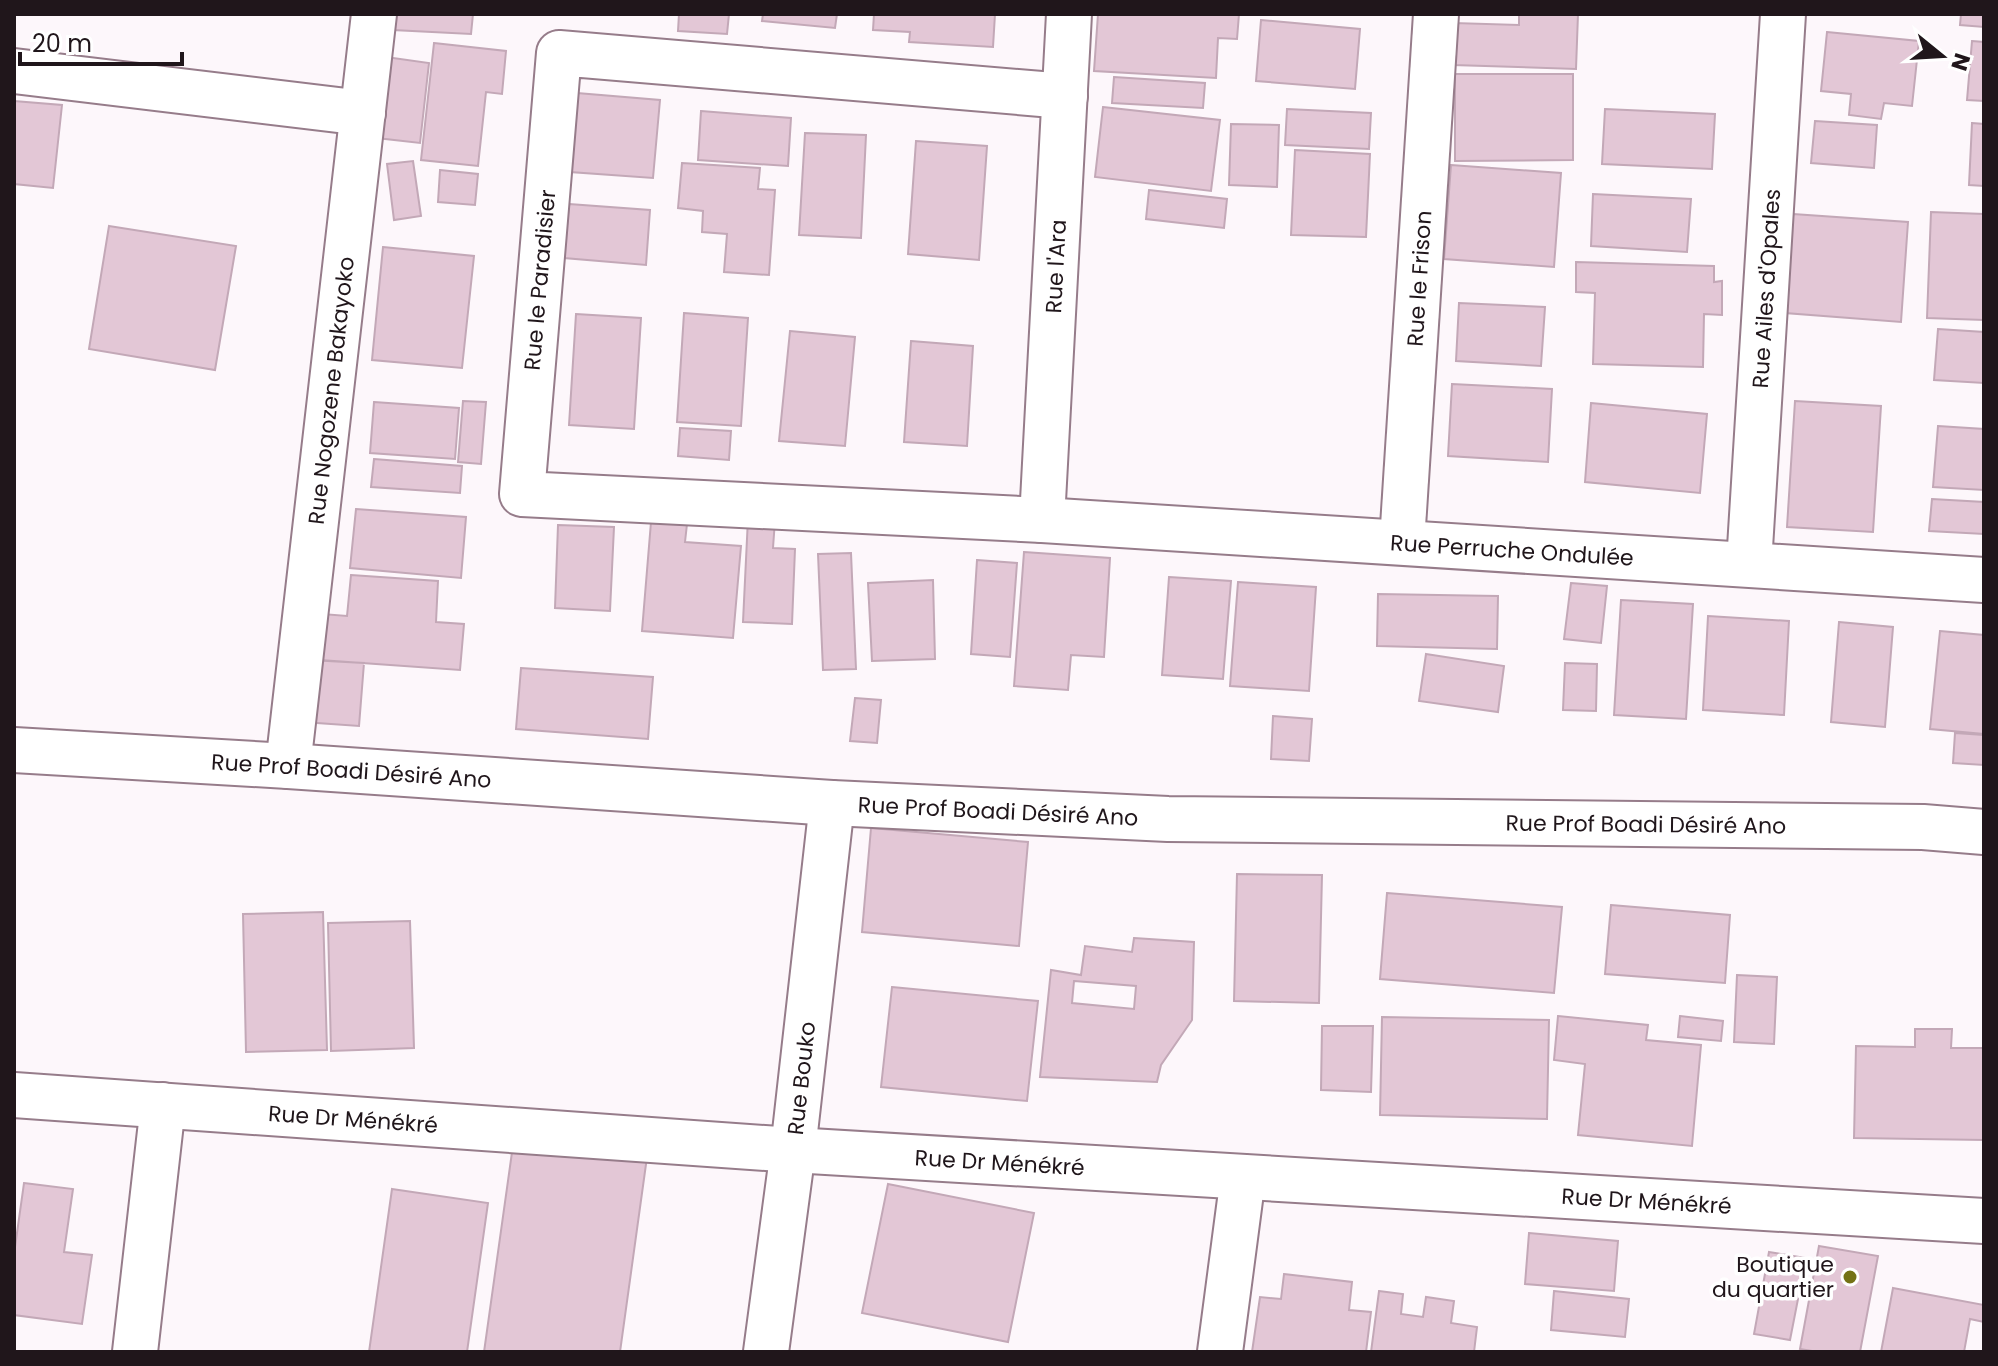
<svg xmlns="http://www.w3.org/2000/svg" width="1998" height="1366" viewBox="0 0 1998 1366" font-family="Poppins,sans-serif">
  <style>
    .building { fill: #e3c7d6; stroke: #c3a8b7; stroke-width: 2; fill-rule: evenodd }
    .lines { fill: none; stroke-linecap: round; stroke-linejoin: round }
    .minor-casing { stroke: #967c8a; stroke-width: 48 }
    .minor { stroke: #fff; stroke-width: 44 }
    .poi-dot { fill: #747215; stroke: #fff; stroke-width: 3 }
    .labels { text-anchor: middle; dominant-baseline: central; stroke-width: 7; stroke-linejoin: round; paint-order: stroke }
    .street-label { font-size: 22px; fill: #20161b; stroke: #fff }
    .poi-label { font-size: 22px; fill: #20161b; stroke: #fff; text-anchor: end }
  </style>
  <rect width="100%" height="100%" fill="#fdf7fb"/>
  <path class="building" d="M 394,14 L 473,14 L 471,34 L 393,30 Z
    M 679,14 L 729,14 L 727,34 L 678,31 Z
    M 763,14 L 837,14 L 835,28 L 762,21 Z
    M 874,14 L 995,14 L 993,47 L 909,42 L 910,32 L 873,30 Z
    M 1098,14 L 1239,14 L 1237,39 L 1218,38 L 1216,78 L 1094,71 Z
    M 1519,14 L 1578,14 L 1576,69 L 1453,65 L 1454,23 L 1519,25 Z
    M 1961,14 L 1984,14 L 1984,27 L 1960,25 Z
    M 1261,20 L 1360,29 L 1355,89 L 1256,81 Z
    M 1827,32 L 1919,41 L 1912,106 L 1884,103 L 1881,119 L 1849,115 L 1851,94 L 1821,91 Z
    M 1972,41 L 1984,42 L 1984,101 L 1967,100 Z
    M 434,43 L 506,51 L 502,94 L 486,92 L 478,166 L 421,160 Z
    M 386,57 L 429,63 L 420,143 L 377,138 Z
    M 1455,74 L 1573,74 L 1573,160 L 1455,161 Z
    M 1114,77 L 1205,83 L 1203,108 L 1112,103 Z
    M 577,93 L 660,100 L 653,178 L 570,172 Z
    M 14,101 L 62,105 L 53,188 L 14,184 Z
    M 1103,107 L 1220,120 L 1211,191 L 1095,177 Z
    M 1287,109 L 1371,113 L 1369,149 L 1285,145 Z
    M 1605,109 L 1715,114 L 1712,169 L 1602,164 Z
    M 701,111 L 791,118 L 788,166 L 698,160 Z
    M 1815,121 L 1877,125 L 1874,168 L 1811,163 Z
    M 1972,123 L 1984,124 L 1984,186 L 1969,185 Z
    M 1231,124 L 1279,125 L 1277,187 L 1229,185 Z
    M 805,133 L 866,135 L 861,238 L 799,235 Z
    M 916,141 L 987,146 L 979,260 L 908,254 Z
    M 1295,150 L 1370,154 L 1366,237 L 1291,235 Z
    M 413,161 L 421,216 L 394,220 L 387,164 Z
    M 682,163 L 760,168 L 758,189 L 775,190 L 769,275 L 724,272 L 727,234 L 702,232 L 703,211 L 678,208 Z
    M 1451,165 L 1561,173 L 1554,267 L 1444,259 Z
    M 440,170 L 478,174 L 475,205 L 438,202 Z
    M 1149,190 L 1227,199 L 1224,228 L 1146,219 Z
    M 1593,194 L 1691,199 L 1687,252 L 1591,246 Z
    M 569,204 L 650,210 L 646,265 L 564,258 Z
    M 1931,212 L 1984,214 L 1984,320 L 1927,318 Z
    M 1793,214 L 1908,222 L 1901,322 L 1785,313 Z
    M 109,226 L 236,246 L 215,370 L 89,349 Z
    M 383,247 L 474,256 L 462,368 L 372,360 Z
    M 1576,262 L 1714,266 L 1714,282 L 1722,281 L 1722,315 L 1704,314 L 1703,367 L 1593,364 L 1595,293 L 1576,292 Z
    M 1459,303 L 1545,307 L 1541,366 L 1456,361 Z
    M 684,313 L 748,318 L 741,426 L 677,422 Z
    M 576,314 L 641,318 L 634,429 L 569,425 Z
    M 1938,329 L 1984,332 L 1984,383 L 1934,380 Z
    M 790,331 L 855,337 L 845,446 L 779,441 Z
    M 911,341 L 973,346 L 967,446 L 904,442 Z
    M 1452,384 L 1552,389 L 1548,462 L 1448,456 Z
    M 463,401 L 486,402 L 481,464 L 458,462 Z
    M 1795,401 L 1881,406 L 1873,532 L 1787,527 Z
    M 374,402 L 459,408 L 455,459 L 370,453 Z
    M 1591,403 L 1707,414 L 1700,493 L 1585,482 Z
    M 1938,426 L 1984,429 L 1984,490 L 1933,487 Z
    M 680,428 L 731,431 L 729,460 L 678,456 Z
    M 374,459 L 462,466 L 460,493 L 371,487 Z
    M 1932,499 L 1984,502 L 1984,534 L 1929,531 Z
    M 356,509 L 466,517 L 461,578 L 350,568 Z
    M 748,518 L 775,520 L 773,548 L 795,549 L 792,624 L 743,622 Z
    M 651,522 L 687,524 L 685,542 L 741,546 L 733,638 L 642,631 Z
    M 558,525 L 614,527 L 610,611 L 555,608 Z
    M 1024,552 L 1110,558 L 1104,657 L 1071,655 L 1068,690 L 1014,686 Z
    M 851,553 L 856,669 L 823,670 L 818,554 Z
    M 977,560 L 1017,563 L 1010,657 L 971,654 Z
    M 351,575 L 438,581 L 436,622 L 464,624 L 460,670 L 306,659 L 310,613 L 347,616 Z
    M 1169,577 L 1231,581 L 1223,679 L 1162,675 Z
    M 933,580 L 935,659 L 872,661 L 868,583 Z
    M 1238,582 L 1316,587 L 1309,691 L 1230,686 Z
    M 1571,583 L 1607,586 L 1601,643 L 1564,639 Z
    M 1378,594 L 1498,596 L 1497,649 L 1377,646 Z
    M 1621,600 L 1693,604 L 1686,719 L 1614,715 Z
    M 1708,616 L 1789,621 L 1784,715 L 1703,710 Z
    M 1839,622 L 1893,627 L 1885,727 L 1831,722 Z
    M 1940,631 L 1984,635 L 1984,734 L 1930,729 Z
    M 1426,654 L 1504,666 L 1498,712 L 1419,701 Z
    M 309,660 L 364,663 L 359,726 L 303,722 Z
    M 1565,663 L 1597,664 L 1596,711 L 1563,710 Z
    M 521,668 L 653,677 L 648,739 L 516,729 Z
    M 855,698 L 881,700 L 877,743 L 850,741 Z
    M 1273,716 L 1312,719 L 1309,761 L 1271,759 Z
    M 1955,733 L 1984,735 L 1984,765 L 1953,763 Z
    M 871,828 L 1028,842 L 1019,946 L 862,932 Z
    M 1237,874 L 1322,875 L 1319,1003 L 1234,1001 Z
    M 1387,893 L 1562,907 L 1554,993 L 1380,979 Z
    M 1611,905 L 1730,915 L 1725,983 L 1605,974 Z
    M 323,912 L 327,1050 L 246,1052 L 243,914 Z
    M 410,921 L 414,1048 L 331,1051 L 328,923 Z
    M 1134,938 L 1194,942 L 1192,1020 L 1161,1065 L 1157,1082 L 1040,1077 L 1051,970 L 1081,975 L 1085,946 L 1132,952 ZM 1074,981 L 1136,986 L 1134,1009 L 1072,1003 Z
    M 1737,975 L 1777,977 L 1774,1044 L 1734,1042 Z
    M 892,987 L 1038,1001 L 1027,1101 L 881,1087 Z
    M 1558,1016 L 1648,1025 L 1646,1040 L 1701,1045 L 1692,1146 L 1578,1135 L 1585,1064 L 1554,1060 Z
    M 1680,1016 L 1723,1021 L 1721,1041 L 1678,1037 Z
    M 1382,1017 L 1549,1020 L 1547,1119 L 1380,1115 Z
    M 1322,1026 L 1373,1026 L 1371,1092 L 1321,1090 Z
    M 1915,1029 L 1952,1029 L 1951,1048 L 1984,1048 L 1984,1140 L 1854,1138 L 1856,1046 L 1915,1047 Z
    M 514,1138 L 647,1157 L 620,1352 L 484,1352 Z
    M 24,1183 L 73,1189 L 64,1252 L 92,1255 L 82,1324 L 14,1315 L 14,1254 Z
    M 888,1184 L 1034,1213 L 1008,1342 L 862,1313 Z
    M 392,1189 L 488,1203 L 467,1352 L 369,1352 Z
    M 1529,1233 L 1618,1241 L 1614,1291 L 1525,1284 Z
    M 1819,1246 L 1878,1256 L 1860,1352 L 1818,1352 L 1800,1349 Z
    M 1769,1252 L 1806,1258 L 1790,1340 L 1754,1334 Z
    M 1284,1274 L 1352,1282 L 1349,1310 L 1371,1312 L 1366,1352 L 1252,1352 L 1260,1297 L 1281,1299 Z
    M 1893,1288 L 1984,1305 L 1984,1322 L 1970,1319 L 1964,1352 L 1881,1352 Z
    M 1379,1291 L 1403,1294 L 1401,1314 L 1423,1317 L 1426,1297 L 1454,1301 L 1451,1323 L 1477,1327 L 1474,1352 L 1371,1352 Z
    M 1554,1291 L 1629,1299 L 1625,1337 L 1551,1330 Z"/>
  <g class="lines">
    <defs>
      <g id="minor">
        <path d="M 14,71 L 363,113"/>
        <path id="s1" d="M 1065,96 L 559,53 L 522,494 L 1042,520 L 1984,580"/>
        <path id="s2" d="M 1042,520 L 1069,14"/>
        <path id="s3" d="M 1402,542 L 1436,14"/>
        <path id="s4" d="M 1749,564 L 1783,14"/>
        <path id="s5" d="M 14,750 L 288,766 L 832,803 L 1168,819 L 1923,827 L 1984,832"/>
        <path id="s6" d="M 288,766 L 374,14"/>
        <path id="s7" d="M 14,1095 L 793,1150 L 1984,1221"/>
        <path d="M 135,1352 L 163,1105"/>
        <path id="s8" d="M 766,1352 L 793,1150 L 832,803"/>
        <path d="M 1220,1352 L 1243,1177"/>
      </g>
    </defs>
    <use href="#minor" class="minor-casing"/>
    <use href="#minor" class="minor"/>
  </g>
  <circle class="poi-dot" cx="1850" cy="1277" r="8"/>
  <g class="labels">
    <g class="street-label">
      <text stroke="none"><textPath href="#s2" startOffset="254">Rue l'Ara</textPath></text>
      <text stroke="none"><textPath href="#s3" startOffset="264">Rue le Frison</textPath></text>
      <text transform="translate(540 280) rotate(-85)">Rue le Paradisier</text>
      <text stroke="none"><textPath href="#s4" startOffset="276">Rue Ailes d'Opales</textPath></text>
      <text stroke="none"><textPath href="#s6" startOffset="378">Rue Nogozene Bakayoko</textPath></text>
      <text stroke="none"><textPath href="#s1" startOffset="1942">Rue Perruche Ondulée</textPath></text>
      <text stroke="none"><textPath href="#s5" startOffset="338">Rue Prof Boadi Désiré Ano</textPath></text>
      <text stroke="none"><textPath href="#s5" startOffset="986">Rue Prof Boadi Désiré Ano</textPath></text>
      <text stroke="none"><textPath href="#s5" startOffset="1634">Rue Prof Boadi Désiré Ano</textPath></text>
      <text stroke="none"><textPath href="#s8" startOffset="276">Rue Bouko</textPath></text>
      <text stroke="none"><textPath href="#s7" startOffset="340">Rue Dr Ménékré</textPath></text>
      <text stroke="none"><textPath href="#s7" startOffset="988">Rue Dr Ménékré</textPath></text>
      <text stroke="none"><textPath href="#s7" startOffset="1636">Rue Dr Ménékré</textPath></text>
    </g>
    <g class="poi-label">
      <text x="1834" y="1264">Boutique<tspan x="1834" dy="25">du quartier</tspan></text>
    </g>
  </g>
  <rect width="1998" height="1366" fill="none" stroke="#20161b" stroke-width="32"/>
  <g transform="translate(1942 56) rotate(108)" stroke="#ffffff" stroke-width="6" paint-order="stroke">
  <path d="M0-6L14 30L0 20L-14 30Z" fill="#20161b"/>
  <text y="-12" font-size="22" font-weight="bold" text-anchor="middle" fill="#20161b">N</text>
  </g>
  <path d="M20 52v12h162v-12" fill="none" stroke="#20161b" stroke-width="4"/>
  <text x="32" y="52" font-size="24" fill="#20161b" stroke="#ffffff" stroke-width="6" paint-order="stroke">20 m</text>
</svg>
